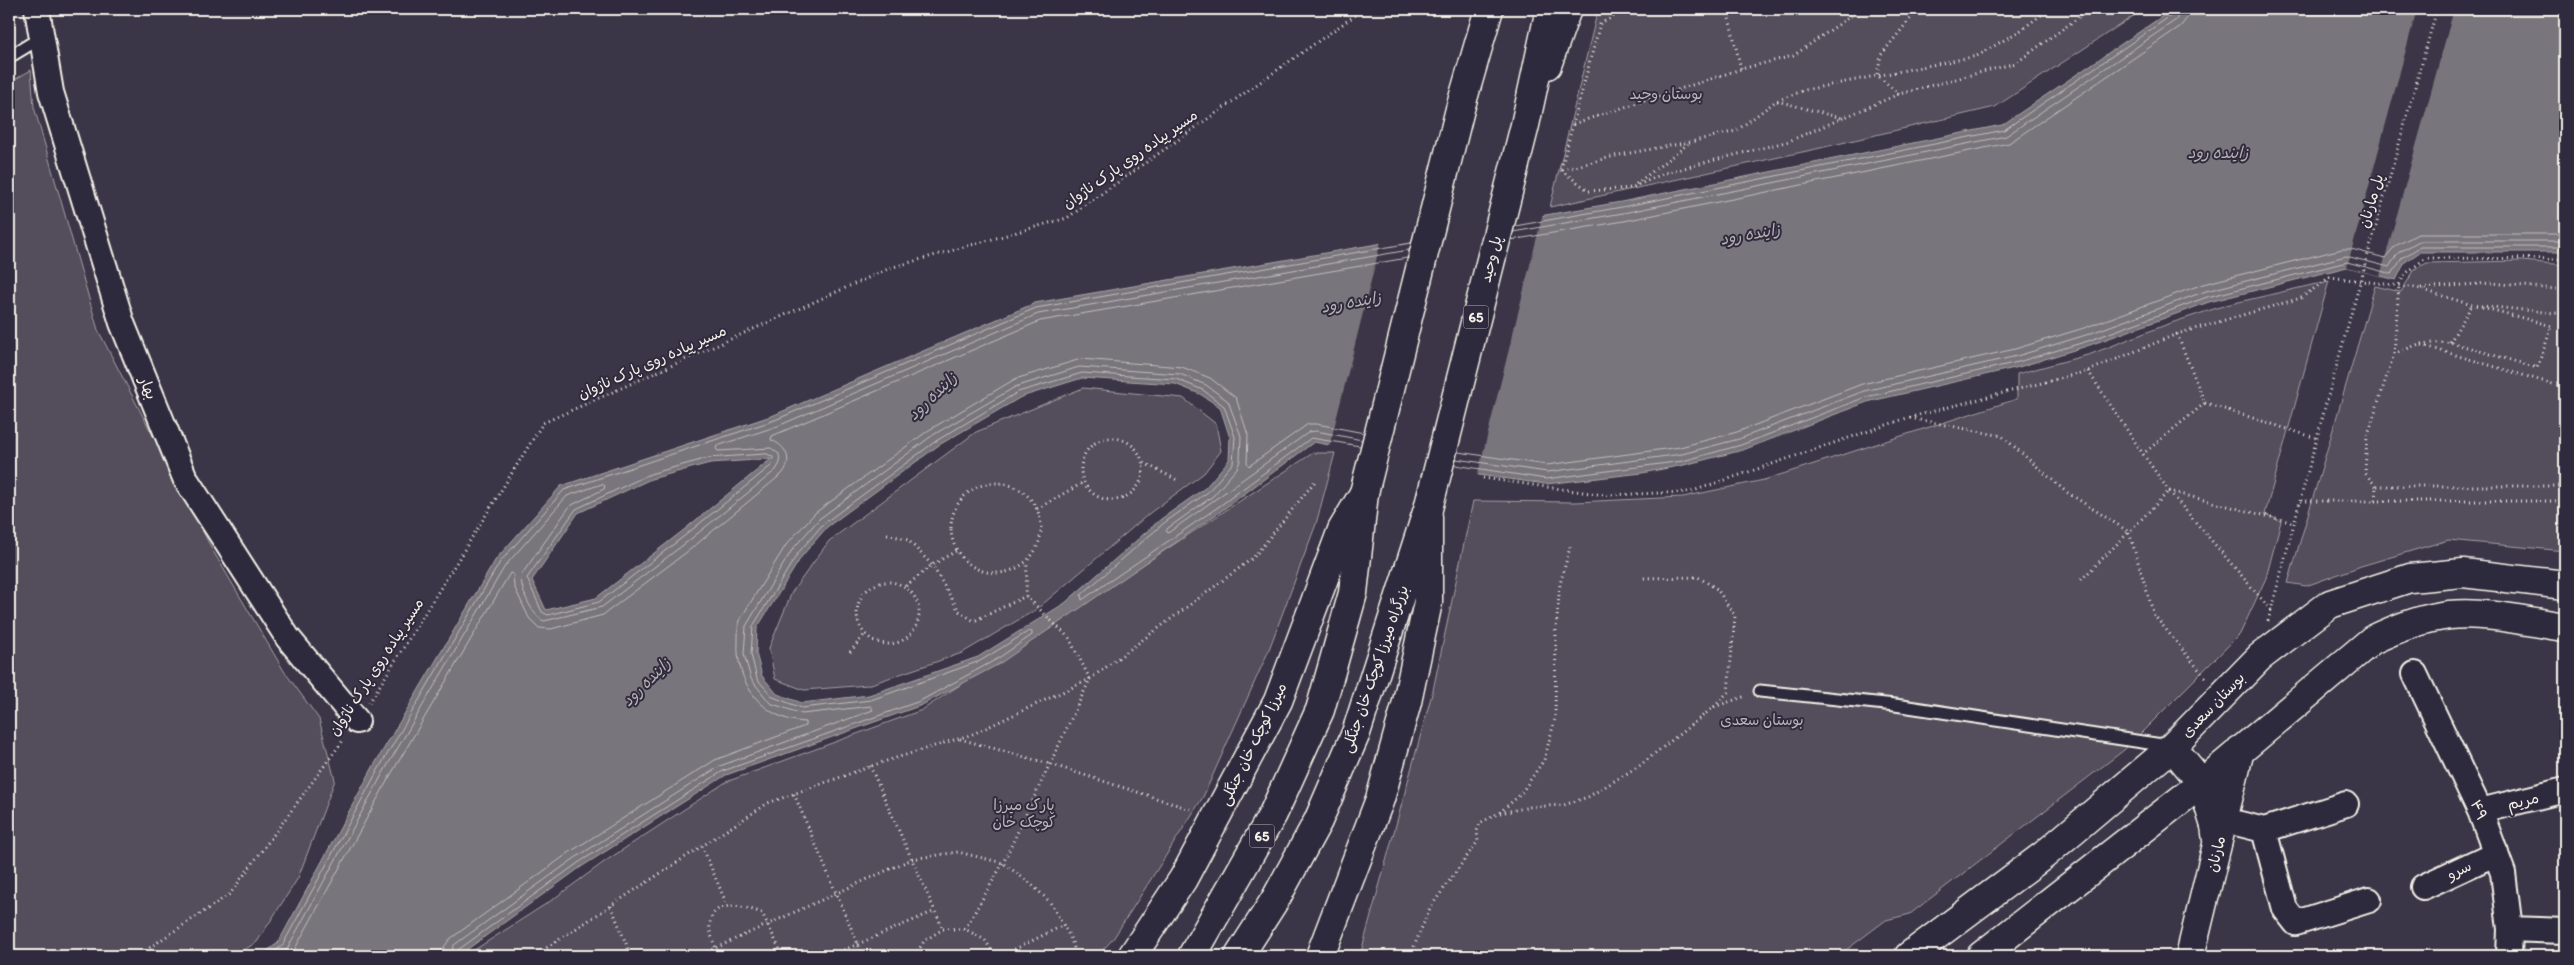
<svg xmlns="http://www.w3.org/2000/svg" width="2574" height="965" viewBox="0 0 2574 965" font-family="Itim,'Playpen Sans Arabic',sans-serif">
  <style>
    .green { fill: #534e5c; stroke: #a4a0a2 }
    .water { fill: #78747b; stroke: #aaa6a7; fill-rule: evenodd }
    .pier { fill: #3b3647 }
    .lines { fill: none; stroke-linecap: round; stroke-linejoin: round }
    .shore { stroke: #c2bfbc; stroke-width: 1 }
    .service-casing { stroke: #f4f1e8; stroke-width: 15 }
    .minor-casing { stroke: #f4f1e8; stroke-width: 28 }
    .secondary-casing { stroke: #f4f1e8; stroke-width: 31 }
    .primary-casing { stroke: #f4f1e8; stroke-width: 31 }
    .trunk-casing { stroke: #f4f1e8; stroke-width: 31 }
    .path { stroke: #f4f1e8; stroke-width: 3; stroke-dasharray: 1 4; stroke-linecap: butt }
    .service { stroke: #2f2a3d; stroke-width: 11 }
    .minor { stroke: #2f2a3d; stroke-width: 24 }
    .secondary { stroke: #2f2a3d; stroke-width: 28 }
    .primary { stroke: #2f2a3d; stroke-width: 28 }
    .trunk { stroke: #2f2a3d; stroke-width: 28 }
    .path-bridge { stroke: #f4f1e8; stroke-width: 3; stroke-dasharray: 1 4; stroke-linecap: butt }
    .labels { text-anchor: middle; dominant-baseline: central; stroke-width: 4; stroke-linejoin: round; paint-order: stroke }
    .shield { fill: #2f2a3d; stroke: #b9b5b5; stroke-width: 1 }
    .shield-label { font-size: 14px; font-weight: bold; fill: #f4f1e8 }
    .park-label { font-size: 15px; fill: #bcb8b7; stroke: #2f2a3d }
    .street-label { font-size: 15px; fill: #f4f1e8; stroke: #2f2a3d }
    .water-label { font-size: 16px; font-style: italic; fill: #b6b2b2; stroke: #2f2a3d }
  </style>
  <rect width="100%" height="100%" fill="#3b3647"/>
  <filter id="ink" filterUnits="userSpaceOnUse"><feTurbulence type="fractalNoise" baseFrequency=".02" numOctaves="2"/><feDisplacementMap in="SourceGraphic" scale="10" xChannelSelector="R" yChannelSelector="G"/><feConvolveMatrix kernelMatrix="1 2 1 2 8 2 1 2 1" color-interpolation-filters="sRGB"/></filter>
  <g filter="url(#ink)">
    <path class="green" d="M 1598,9 L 2144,9 L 1995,107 L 1816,149 L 1550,207 Z
      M 31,70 L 34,107 L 98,330 L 213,551 L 284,671 L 319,719 L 335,780 L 298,878 L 257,942 L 234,956 L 9,956 L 9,83 Z
      M 2522,261 L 2565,265 L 2565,551 L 2448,540 L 2361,566 L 2306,586 L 2288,583 L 2375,286 L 2401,292 L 2415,269 L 2427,263 Z
      M 2329,281 L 2265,514 L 2281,521 L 2266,578 L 2240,634 L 2124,750 L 1910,914 L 1886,920 L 1838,956 L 1360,956 L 1433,690 L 1473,501 L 1576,502 L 1683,497 L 1764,480 L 2017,399 L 2017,374 L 2091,354 L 2168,324 L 2226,305 Z
      M 1083,388 L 1183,398 L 1216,424 L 1221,451 L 1204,473 L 1151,512 L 1037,609 L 962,653 L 868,685 L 804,690 L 775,679 L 769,648 L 792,592 L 829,541 L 976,432 Z
      M 1313,453 L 1335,453 L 1316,524 L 1268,652 L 1203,797 L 1113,939 L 1097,956 L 465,956 L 552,900 L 607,860 L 726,782 L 922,710 Z"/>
    <path class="water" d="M 2173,9 L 2565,9 L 2565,252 L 2420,252 L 2405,262 L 2396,280 L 2347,267 L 2209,302 L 2090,345 L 2019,367 L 1867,402 L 1743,450 L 1684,465 L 1642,473 L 1546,484 L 1479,475 L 1314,442 L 1224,509 L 999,664 L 922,705 L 726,775 L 581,867 L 458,956 L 260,956 L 278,943 L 373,767 L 496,559 L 561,486 L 774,415 L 1035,303 L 1621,202 L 2002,125 ZM 1082,378 L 1175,384 L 1200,394 L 1220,407 L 1230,438 L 1229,460 L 1205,488 L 1161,519 L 1065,603 L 978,657 L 869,695 L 802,703 L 777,694 L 762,676 L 756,653 L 757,628 L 802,556 L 827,527 L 939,445 L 1021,397 ZM 771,459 L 680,533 L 596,598 L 546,610 L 532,580 L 578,513 L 651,479 L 710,463 Z"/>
    <path class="pier" d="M 2417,9 L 2454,9 L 2380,276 L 2347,267 Z
      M 1543,213 L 1477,477 L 1329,448 L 1381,241 Z"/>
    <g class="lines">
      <path class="shore" d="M 1515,226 L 1622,207 L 2004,130 L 2172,15 L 2175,9
        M 1513,232 L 1623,213 L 2006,136 L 2176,20 L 2181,9
        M 1511,240 L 1624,221 L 2009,143 L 2181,26 L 2187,18 L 2189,9
        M 1458,452 L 1547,465 L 1680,447 L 1737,432 L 1862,384 L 2015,349 L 2084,328 L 2203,284 L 2342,249 L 2351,249 L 2385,258 L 2395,246 L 2418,234 L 2565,234
        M 767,454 L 773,457 L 772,465 L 683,537 L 599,602 L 548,615 L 542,612 L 527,578 L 576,509 L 650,474 L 708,458 Z
        M 1456,459 L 1547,472 L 1682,454 L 1739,439 L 1864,391 L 2017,356 L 2086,335 L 2206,291 L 2346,256 L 2389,267 L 2398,253 L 2419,241 L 2565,241
        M 1455,465 L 1546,479 L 1683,461 L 1741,445 L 1866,397 L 2018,362 L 2088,341 L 2207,297 L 2347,262 L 2392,274 L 2402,258 L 2420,247 L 2565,247
        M 268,956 L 282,946 L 378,770 L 500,562 L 564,490 L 775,420 L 1036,308 L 1411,243
        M 279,956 L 287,949 L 383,773 L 505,566 L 567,496 L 602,484 L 605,486 L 604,489 L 570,506 L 522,574 C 518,587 533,617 544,621 L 602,607 L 687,542 L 776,470 L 780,463 L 779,454 L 771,448 L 718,451 L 716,449 L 717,446 L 778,426 L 1038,314 L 1409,250
        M 291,956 L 390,776 L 510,573 L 513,574 L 514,586 L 529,618 L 539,628 L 551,629 L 603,615 L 692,548 L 783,473 C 793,459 786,446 771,440 L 772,436 L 1040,321 L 1407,258
        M 442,956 L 444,947 L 450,939 L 570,852 L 715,760 L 805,726 L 805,722 C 762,720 735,682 738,641 C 738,633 738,625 741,618 L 786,545 L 815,513 L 929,430 L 1015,379 L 1081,359 L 1182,367 L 1210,378 L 1236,398 L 1248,435 L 1247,463 L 1249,466 L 1308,424 L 1317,424 L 1364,433
        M 450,956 L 454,945 L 575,858 L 720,766 L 873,710 L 871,706 L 802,714 L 770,703 L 751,679 L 744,654 L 746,626 L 792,550 L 819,519 L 933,435 L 1015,387 L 1079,367 L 1180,374 L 1206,385 L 1228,401 L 1241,436 L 1240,461 L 1237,468 L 1213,496 L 1168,528 L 1166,531 L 1168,533 L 1309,432 L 1316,431 L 1362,440
        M 456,956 L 458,950 L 578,863 L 723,771 L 920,701 L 997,659 L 1032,635 L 1032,632 L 1029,631 L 980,661 L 871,700 L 802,708 L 773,697 L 757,679 L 751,654 L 753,626 L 798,553 L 823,524 L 936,441 L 1018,392 L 1082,373 L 1176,379 L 1203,390 L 1224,406 L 1235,437 L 1233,463 L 1208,492 L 1164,523 L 1081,595 L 1082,600 L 1221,505 L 1311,438 L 1360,446"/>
      <defs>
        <path id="service" d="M 9,57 L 42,37
          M 1760,691 L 1895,705 L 2169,746"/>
        <path id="minor" d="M 37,9 L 51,92 L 122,323 L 185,478 L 288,638 L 357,721
          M 2415,674 L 2480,811 L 2503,873 L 2510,929 L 2509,956
          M 2480,811 L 2565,790
          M 2224,820 L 2264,830 L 2346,804
          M 2264,830 L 2285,909 L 2296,923 L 2369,900
          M 2423,887 L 2496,853
          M 2510,929 L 2565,931"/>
        <path id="secondary" d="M 2172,747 L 2202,783 L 2215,826 L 2217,840
          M 2190,956 L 2240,750"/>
        <path id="primary" d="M 1547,65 L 1567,9
          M 1132,956 L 1183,879 L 1278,701 L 1342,530 L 1364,493
          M 1320,956 L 1380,799 L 1407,702 L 1428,602 L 1428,517
          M 1909,956 L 2044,855 L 2172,747 L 2260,657 L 2330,604 L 2410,578 L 2463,573 L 2565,585
          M 1981,956 L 2202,783 L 2372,640 C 2395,629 2423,618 2449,615 C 2485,611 2530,622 2565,627"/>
        <path id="trunk" d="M 1192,956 L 1273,814 L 1320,710 L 1353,593 L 1364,493 L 1460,109 L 1489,9
          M 1239,956 L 1276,898 L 1318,821 L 1356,733 L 1428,509 L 1525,125 L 1550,9"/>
      </defs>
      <use href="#service" class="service-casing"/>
      <use href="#minor" class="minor-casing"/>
      <use href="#secondary" class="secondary-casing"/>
      <use href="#primary" class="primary-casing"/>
      <use href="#trunk" class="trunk-casing"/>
      <path class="path" d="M 1727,9 L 1741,69
        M 1899,94 L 1877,75 L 1881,55 L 1918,9
        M 1777,101 L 1841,118
        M 1573,124 L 1741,69 L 1793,56 L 1861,9
        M 1561,169 L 1600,24 L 1627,9
        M 1561,170 L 1589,191 L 1631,188 L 1665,173 L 1789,141 L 1899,94 L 2016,63 L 2090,9
        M 1562,170 L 1619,155 L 1690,142 L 1736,131 L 1776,101 L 1805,90 L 1977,56 L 2021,30 L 2049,9
        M 1636,184 L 1688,144
        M 2421,288 L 2492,283 L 2565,290
        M 2177,334 L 2205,403 L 2143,454 L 2169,491 L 2294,523
        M 2450,342 L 2472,305 L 2473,305
        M 2422,345 L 2556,385
        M 2394,354 L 2399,285 L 2405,274 L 2426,258 L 2565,259
        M 2088,371 L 2143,454
        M 2565,375 L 2556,385 L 2565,389
        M 2205,403 L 2316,438
        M 1910,418 L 2002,436 L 2065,491 L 2129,532 L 2081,580
        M1081 469a31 31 0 1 1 62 0a31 31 0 1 1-62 0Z
        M 1144,463 L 1177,480
        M 1483,478 L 1604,495 L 1690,492 L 1907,418 L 2088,371 L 2177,334 L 2301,298 L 2330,277 L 2417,288 L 2472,305 L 2565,314
        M951 528a45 45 0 1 1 90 0a45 45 0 1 1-90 0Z
        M 2376,486 L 2365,473 L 2367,437 L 2394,354 L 2419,344 L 2450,342 L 2537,368 L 2552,326 L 2482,307
        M 2300,501 L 2327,400
        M 2375,501 L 2565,501
        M 1037,509 L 1084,482
        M 887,534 L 908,540 L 932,565 L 959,611 L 974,621 L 1026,596 L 1027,562
        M857 613a31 31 0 1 1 62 0a31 31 0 1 1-62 0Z
        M 906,586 L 932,565 L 956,551
        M 2268,621 L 2271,610
        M 850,652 L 865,634
        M 2205,677 L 2154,615 L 2129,532 L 2169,491 L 2271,610 L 2300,501 L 2375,501 L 2376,486 L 2565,486
        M 369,703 L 543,423 L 890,268 L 1067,218 L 1364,9
        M 1714,707 L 1746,696
        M 960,739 L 1050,764 L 1193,810
        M 870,766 L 943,929
        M 794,794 L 863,956
        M 1500,813 L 1530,807 L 1564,805 L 1588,797 L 1639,766 L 1714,707 L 1728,692 L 1735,616 L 1717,589 L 1698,577 L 1640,578
        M 702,846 L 727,905
        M 611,906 L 631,956
        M 965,929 L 1003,863 L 1090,679 L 1069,638 L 1026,596
        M 137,956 L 230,894 L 344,739
        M 534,956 L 768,803 L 880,763 L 973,734 L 1090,679 L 1253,558 L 1316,480
        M 698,956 L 912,859 L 958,852 L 1003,863 L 1030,883 L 1050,902 L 1070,937 L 1077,956
        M 719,956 C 716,948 709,934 710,925 C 711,897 747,907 762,913 L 783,956
        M 830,956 L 935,911
        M 915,956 L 924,941 L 943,929 L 965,929 L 985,940 L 995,956
        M 1001,956 L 1064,925
        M 1410,956 L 1430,908 L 1478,841 L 1477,831 L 1480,823 L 1499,813 L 1520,795 L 1544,760 L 1555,719 L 1556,630 L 1560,584 L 1571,544"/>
      <use href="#service" class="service"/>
      <use href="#minor" class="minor"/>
      <use href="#secondary" class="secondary"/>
      <use href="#primary" class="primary"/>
      <use href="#trunk" class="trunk"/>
      <path class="path-bridge" d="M 2327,400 L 2437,9"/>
    </g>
  </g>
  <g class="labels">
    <g class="shield">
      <rect x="1463.5" y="305.5" width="25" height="23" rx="4"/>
      <rect x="1249.5" y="824.5" width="25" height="23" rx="4"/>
    </g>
    <g class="shield-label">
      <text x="1476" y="317">65</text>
      <text x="1262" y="836">65</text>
    </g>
    <g class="park-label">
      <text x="1666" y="94">بوستان وحید</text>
      <text x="1762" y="720">بوستان سعدی</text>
      <text x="1024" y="805">پارک میرزا<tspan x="1024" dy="17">کوچک خان</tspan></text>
    </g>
    <g class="street-label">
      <text transform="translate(1130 159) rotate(-35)">مسیر پیاده روی پارک ناژوان</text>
      <text transform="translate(2371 201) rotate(-74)">پل مارنان</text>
      <text transform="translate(1491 259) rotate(-76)">پل وحید</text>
      <text transform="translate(652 362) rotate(-24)">مسیر پیاده روی پارک ناژوان</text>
      <text transform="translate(148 388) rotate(68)">بهار</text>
      <text transform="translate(376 667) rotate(-57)">مسیر پیاده روی پارک ناژوان</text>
      <text transform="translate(1375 669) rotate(-71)">بزرگراه میرزا کوچک خان جنگلی</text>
      <text transform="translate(2213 705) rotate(-46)">بوستان سعدی</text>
      <text transform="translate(1253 744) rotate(-64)">میرزا کوچک خان جنگلی</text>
      <text transform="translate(2523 801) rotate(-14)">مریم</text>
      <text transform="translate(2479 810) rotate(67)">۴۹</text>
      <text transform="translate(2216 854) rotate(-76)">مارنان</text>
      <text transform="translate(2459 870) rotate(-25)">سرو</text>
    </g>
    <g class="water-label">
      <text x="2218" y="152">زاینده رود</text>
      <text transform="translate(1750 234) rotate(-10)">زاینده رود</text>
      <text transform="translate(1351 302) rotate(-10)">زاینده رود</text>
      <text transform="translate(932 396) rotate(-44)">زاینده رود</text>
      <text transform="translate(646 682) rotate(-45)">زاینده رود</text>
    </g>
  </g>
  <rect width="2574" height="965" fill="none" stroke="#2f2a3d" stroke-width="30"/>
  <rect x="15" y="15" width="2544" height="935" fill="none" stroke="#f4f1e8" stroke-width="2" filter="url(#ink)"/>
</svg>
